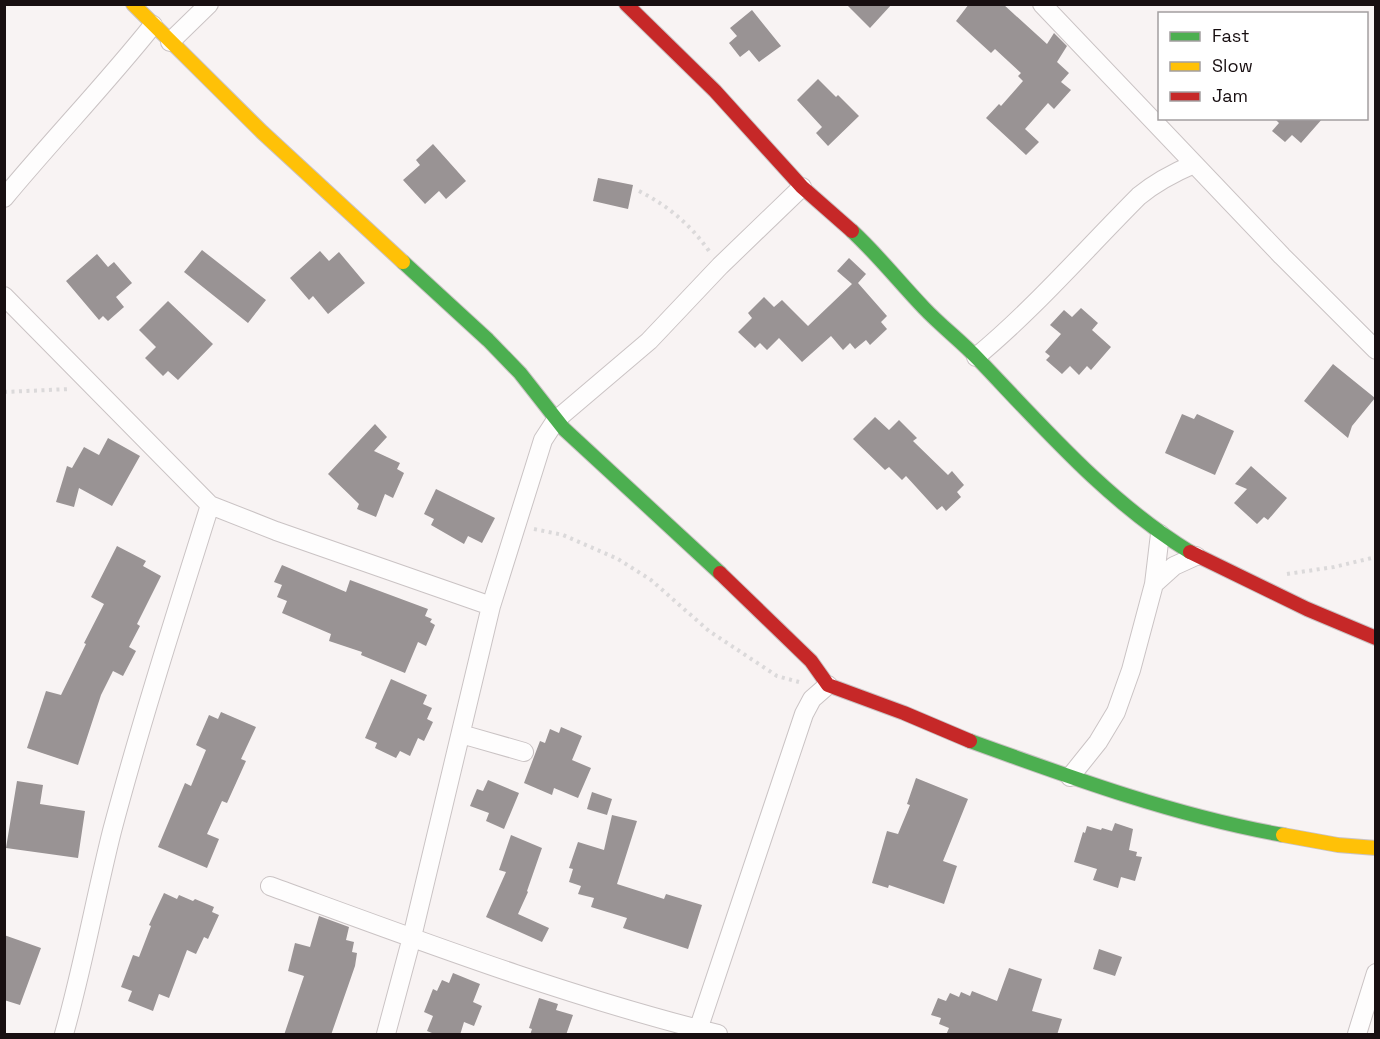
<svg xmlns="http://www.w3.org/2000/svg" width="1380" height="1039" viewBox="0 0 1380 1039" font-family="'Space Grotesk',sans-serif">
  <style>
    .building { fill: #999394 }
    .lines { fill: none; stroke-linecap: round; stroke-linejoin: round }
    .street-casing { stroke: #cac3c4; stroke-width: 20 }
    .fast-casing { stroke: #cac3c4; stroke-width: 16 }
    .slow-casing { stroke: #cac3c4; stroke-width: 16 }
    .jam-casing { stroke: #cac3c4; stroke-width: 16 }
    .path { stroke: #dbd9da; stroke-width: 4; stroke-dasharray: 3 4.5; stroke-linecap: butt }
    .street { stroke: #fefdfd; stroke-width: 18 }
    .fast { stroke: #4caf50; stroke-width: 14 }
    .slow { stroke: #ffc107; stroke-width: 14 }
    .jam { stroke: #c62828; stroke-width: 14 }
  </style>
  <rect width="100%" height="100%" fill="#f8f3f3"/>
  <path class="building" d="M 846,4 L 892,4 L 870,28 Z
    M 969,4 L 1003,4 L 1047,44 L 1054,33 L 1067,46 L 1057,62 L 1069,73 L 1061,82 L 1071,90 L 1054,109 L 1048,103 L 1025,129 L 1039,142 L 1026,155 L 986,118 L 999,104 L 1001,106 L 1023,81 L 1018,76 L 1021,73 L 995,49 L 991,53 L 956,21 Z
    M 752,10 L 781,46 L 759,62 L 749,50 L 740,57 L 729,43 L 737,36 L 730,28 Z
    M 818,79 L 836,97 L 838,95 L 859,116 L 828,146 L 816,133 L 822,127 L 797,100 Z
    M 1274,118 L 1323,118 L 1301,143 L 1292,135 L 1285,142 L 1272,131 L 1279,123 Z
    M 433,144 L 466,181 L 446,199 L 439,191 L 425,204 L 403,180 L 420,165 L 416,160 Z
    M 598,178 L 633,185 L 628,209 L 593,201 Z
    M 202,250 L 266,300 L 248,323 L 184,272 Z
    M 320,251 L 329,261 L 339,252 L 365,283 L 328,314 L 313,296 L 309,300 L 290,278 Z
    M 97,254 L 108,267 L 114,262 L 132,283 L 116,297 L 124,307 L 108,321 L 103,316 L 99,320 L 66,281 Z
    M 849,258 L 866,274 L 858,283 L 887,316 L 881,322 L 887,329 L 870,345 L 866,340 L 855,349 L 850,343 L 843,350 L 831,336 L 802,362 L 779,338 L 767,350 L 760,343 L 755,348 L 738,332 L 752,318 L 748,313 L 764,297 L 774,307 L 782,300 L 808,326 L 852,284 L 837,271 Z
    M 168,301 L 213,344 L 178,380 L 168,371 L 163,376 L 145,358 L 156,347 L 139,330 Z
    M 1081,308 L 1098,323 L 1092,330 L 1111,347 L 1091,370 L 1087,366 L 1079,375 L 1070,366 L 1062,374 L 1046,360 L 1050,356 L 1045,352 L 1061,334 L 1050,325 L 1064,310 L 1072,317 Z
    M 1333,364 L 1375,398 L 1352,426 L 1348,438 L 1304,401 Z
    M 1182,414 L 1194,419 L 1197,414 L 1234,431 L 1215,475 L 1165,453 Z
    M 875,417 L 889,430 L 899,420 L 917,438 L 913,441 L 948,475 L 952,471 L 964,485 L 957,492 L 961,497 L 946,511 L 942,506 L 937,510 L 906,476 L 902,480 L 889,467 L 885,470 L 853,439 Z
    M 375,424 L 387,437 L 374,451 L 400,463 L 397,469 L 404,473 L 393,498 L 385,494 L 376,517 L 357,509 L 359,504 L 328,474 Z
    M 108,438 L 140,456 L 112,506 L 79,488 L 74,507 L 56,502 L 67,466 L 72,468 L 84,447 L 99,455 Z
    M 1251,466 L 1287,498 L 1268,520 L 1264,517 L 1257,524 L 1234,503 L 1247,489 L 1235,484 Z
    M 436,489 L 495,518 L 482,543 L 468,536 L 464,544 L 431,525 L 434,519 L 424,514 Z
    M 117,546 L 146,561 L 143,566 L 161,576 L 137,624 L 140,626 L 129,647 L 136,651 L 123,676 L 113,671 L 101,695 L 78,765 L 27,748 L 46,691 L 61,695 L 86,644 L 84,643 L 104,604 L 91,597 Z
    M 282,565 L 346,592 L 350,580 L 428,609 L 425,616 L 432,619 L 430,622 L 435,625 L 426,646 L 418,642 L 405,673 L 361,655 L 362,652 L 329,641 L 331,634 L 282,613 L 287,601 L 277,597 L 282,585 L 274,582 Z
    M 391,679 L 427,695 L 423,704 L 432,708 L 427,719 L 433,722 L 424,741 L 418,738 L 410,756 L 400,751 L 396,758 L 375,748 L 377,743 L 365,738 Z
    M 221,712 L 256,727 L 241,759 L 246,761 L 227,803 L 222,801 L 207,834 L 219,839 L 207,868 L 158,847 L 185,783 L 191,786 L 206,750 L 196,745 L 209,715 L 218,719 Z
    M 561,727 L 582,736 L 572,760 L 591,768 L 578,798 L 554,788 L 552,795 L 524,783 L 540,741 L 545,743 L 550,729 L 559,733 Z
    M 916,778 L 968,799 L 943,861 L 957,866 L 944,904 L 889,885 L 888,888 L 872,883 L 887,831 L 898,834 L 910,805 L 907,804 Z
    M 488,780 L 519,793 L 504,829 L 486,821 L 489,813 L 470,806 L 477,789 L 483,791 Z
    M 17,781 L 43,785 L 40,804 L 85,811 L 78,858 L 6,848 Z
    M 592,792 L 612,799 L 607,815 L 587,809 Z
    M 612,815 L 637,821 L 617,884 L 664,899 L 666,894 L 702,905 L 688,949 L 623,928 L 627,918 L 591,907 L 594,898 L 578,894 L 581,886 L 569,882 L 573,869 L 569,868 L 578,842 L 604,850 Z
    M 1115,823 L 1133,829 L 1129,850 L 1137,852 L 1136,856 L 1142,857 L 1135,881 L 1121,877 L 1118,888 L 1093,880 L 1097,869 L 1074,862 L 1083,832 L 1085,833 L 1087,826 L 1101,830 L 1102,828 L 1112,831 Z
    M 511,835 L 542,848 L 527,891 L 528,892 L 518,914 L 549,928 L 542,942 L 486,917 L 506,872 L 499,870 Z
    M 164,893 L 177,899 L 179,895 L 193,901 L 195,899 L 214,907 L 212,912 L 219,915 L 208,939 L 204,937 L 196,954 L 187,950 L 169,998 L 159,994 L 153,1011 L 128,1001 L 132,991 L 121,987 L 133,955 L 139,957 L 151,926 L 149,925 Z
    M 319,916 L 349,927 L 346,940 L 354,942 L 352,952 L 357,953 L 355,966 L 331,1035 L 284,1035 L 304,976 L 288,971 L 295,943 L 310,947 Z
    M 4,935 L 41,948 L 20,1005 L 4,1000 Z
    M 1099,949 L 1122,957 L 1115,976 L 1093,969 Z
    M 1009,968 L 1042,979 L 1032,1011 L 1062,1019 L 1057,1035 L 946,1035 L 949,1028 L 939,1024 L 941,1018 L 931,1015 L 938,998 L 946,1001 L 950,993 L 959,997 L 961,992 L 970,996 L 972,991 L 997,1001 Z
    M 453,973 L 480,984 L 473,1002 L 482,1006 L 474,1026 L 464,1022 L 460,1035 L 437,1035 L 427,1031 L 433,1016 L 424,1012 L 433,989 L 437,991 L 442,980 L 449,983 Z
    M 539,998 L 558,1004 L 556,1010 L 573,1015 L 566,1035 L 530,1035 L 532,1029 L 529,1028 Z"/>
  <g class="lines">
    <defs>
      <path id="street" d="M 1042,4 L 1282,256 L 1376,350
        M 170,42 L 209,4
        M 4,198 C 53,139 105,85 153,25
        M 4,296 L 210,505 L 276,531 L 491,606
        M 976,357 C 1035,308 1085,250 1139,196 C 1156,182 1173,173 1194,164
        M 1154,584 L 1174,566 L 1196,556
        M 461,734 L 524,752
        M 1070,777 L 1098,742 L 1116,712 L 1131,670 L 1154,584 L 1160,534
        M 270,886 C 418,940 565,996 718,1034
        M 698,1030 L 804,714 L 812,699 L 828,685
        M 64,1034 C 83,967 95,899 112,831 C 141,722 176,613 210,505
        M 386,1034 L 412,937 L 491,606 L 543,440 L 556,420 L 649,341 L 720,266 L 802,187
        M 1357,1034 L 1376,973"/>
      <path id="fast" d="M 852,231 C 878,255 900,283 924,308 C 941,326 961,341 978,359 C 1044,428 1108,502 1190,552
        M 403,262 L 488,340 L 520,373 L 564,429 L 720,573
        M 970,741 C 1072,778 1176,816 1283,835"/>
      <path id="slow" d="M 133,4 L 262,132 L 403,262
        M 1283,835 L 1338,845 L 1376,848"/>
      <path id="jam" d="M 626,4 L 715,91 L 802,187 L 852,231
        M 1190,552 L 1307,609 L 1376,638
        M 720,573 L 811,661 L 828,685 L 904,713 L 970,741"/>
    </defs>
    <use href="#street" class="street-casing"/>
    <use href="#fast" class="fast-casing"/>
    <use href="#slow" class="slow-casing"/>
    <use href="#jam" class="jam-casing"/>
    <path class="path" d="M 639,191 C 668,206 690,224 709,251
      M 4,392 L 70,389
      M 534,529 L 563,535 L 618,559 L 651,580 L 709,631 L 777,676 L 799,682
      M 1287,574 L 1334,567 L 1376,557"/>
    <use href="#street" class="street"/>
    <use href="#fast" class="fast"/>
    <use href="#slow" class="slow"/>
    <use href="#jam" class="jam"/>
  </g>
  <rect width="1380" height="1039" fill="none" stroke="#180f11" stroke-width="12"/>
  <rect x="1158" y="12" width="210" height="108" fill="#ffffff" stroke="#a39fa0" stroke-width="1.5"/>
  <rect x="1170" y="32" width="30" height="9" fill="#4caf50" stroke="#a39fa0" stroke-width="1.5"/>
  <text x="1212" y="42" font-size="18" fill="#180f11">Fast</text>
  <rect x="1170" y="62" width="30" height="9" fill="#ffc107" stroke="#a39fa0" stroke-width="1.5"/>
  <text x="1212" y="72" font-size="18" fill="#180f11">Slow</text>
  <rect x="1170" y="92" width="30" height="9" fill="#c62828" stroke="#a39fa0" stroke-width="1.5"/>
  <text x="1212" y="102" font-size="18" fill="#180f11">Jam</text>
</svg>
